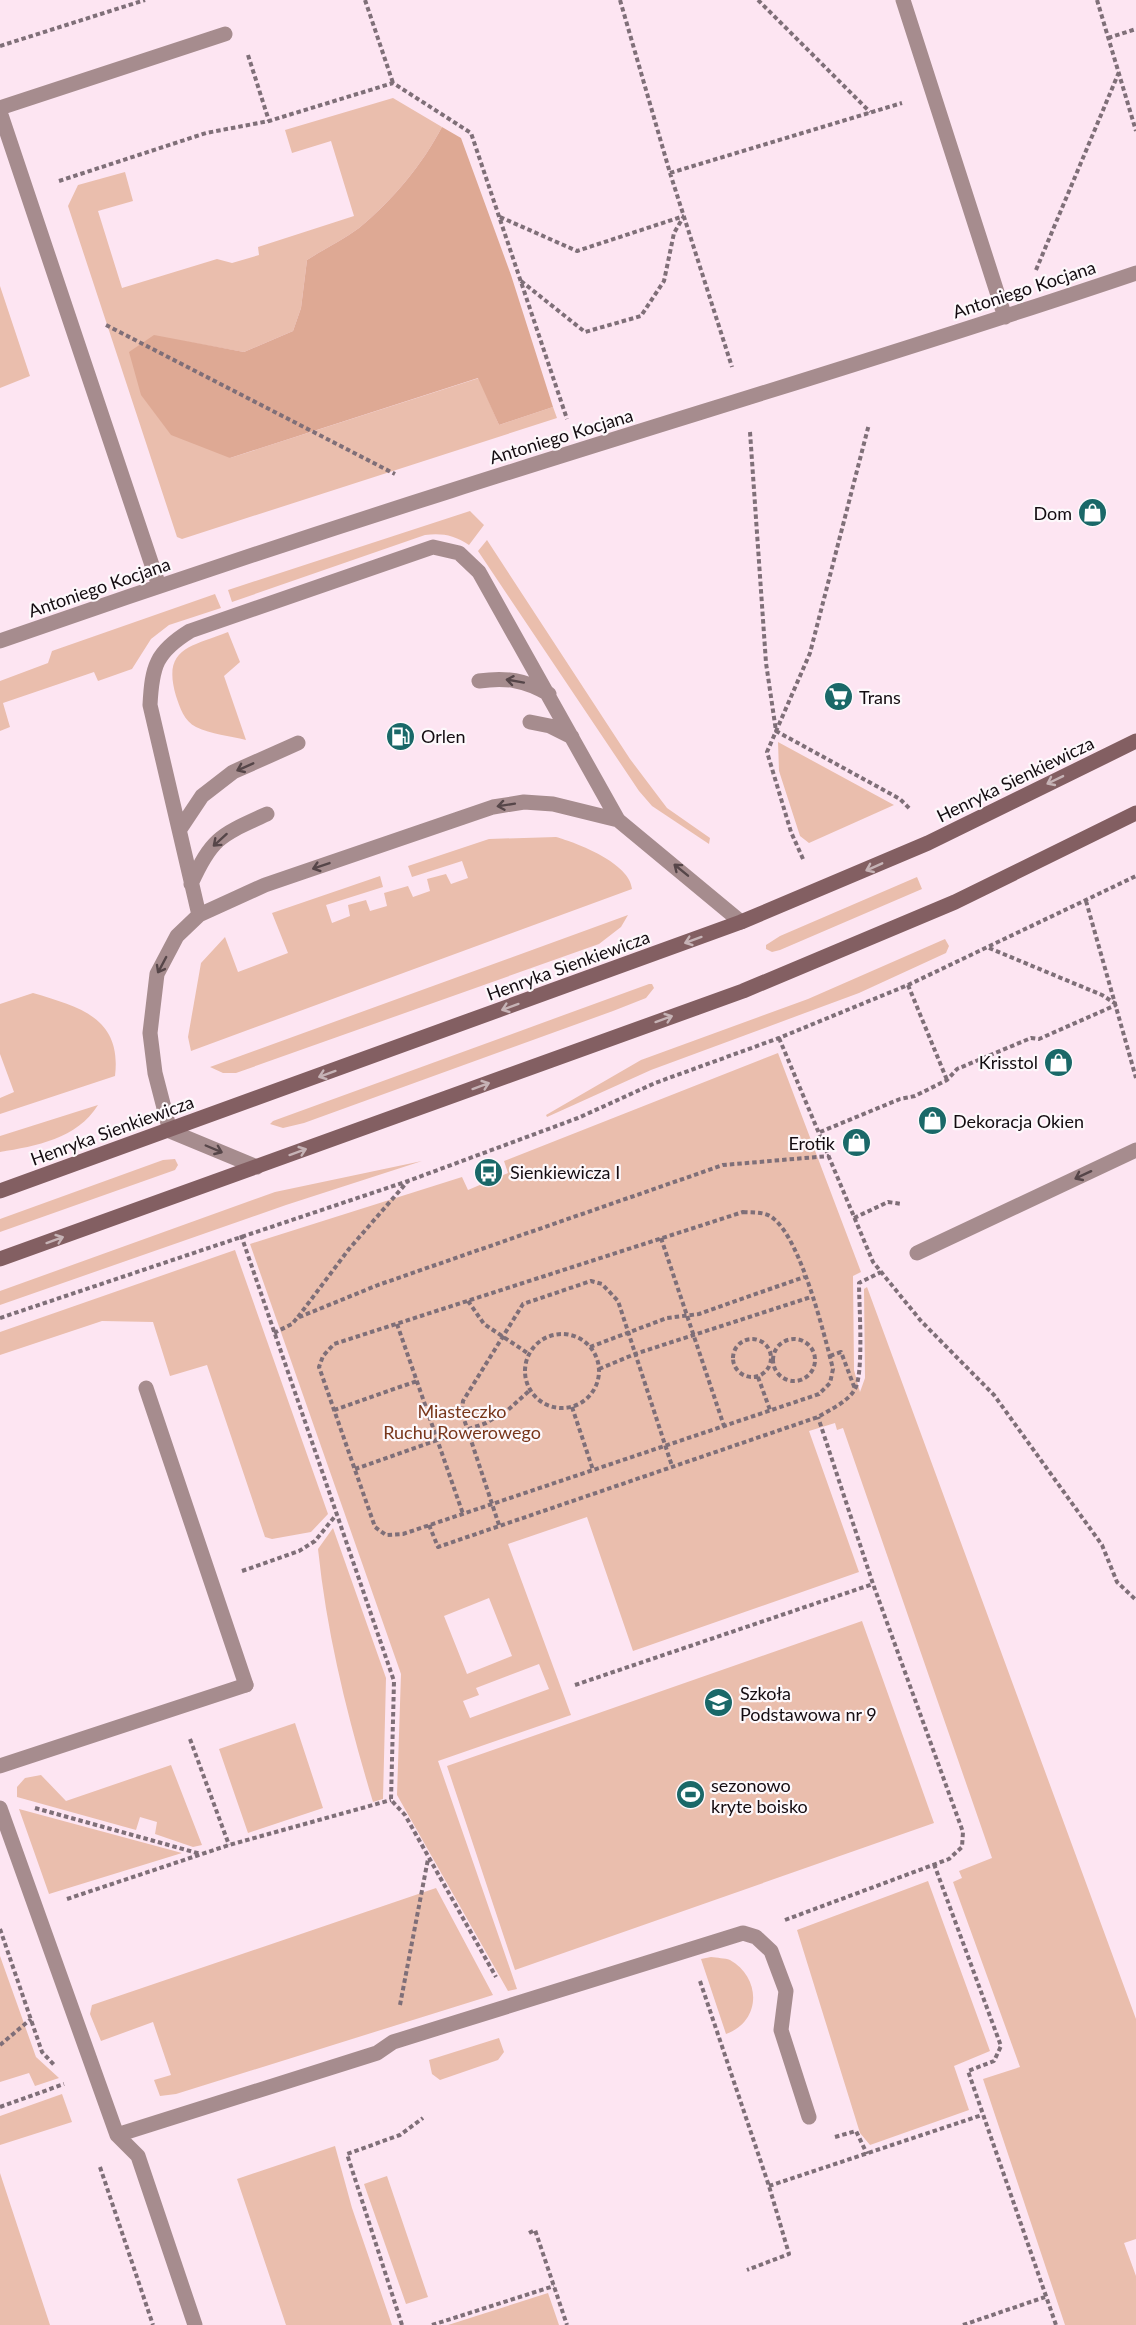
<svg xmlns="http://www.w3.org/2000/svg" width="1136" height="2325" viewBox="0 0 1136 2325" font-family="Lato,sans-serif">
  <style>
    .green { fill: #eabead; fill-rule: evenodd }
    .forest { fill: #dea994 }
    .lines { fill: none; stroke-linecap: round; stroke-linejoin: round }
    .path { stroke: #7f6f78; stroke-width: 4; stroke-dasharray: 4.5 3; stroke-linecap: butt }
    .lane { stroke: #a68c8e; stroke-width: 15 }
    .street { stroke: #a68c8e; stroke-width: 15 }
    .secondary { stroke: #835f62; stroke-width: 15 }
    .oneway { stroke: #564649 }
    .oneway2 { stroke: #c6b3b6 }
    .labels { text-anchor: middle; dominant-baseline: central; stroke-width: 4.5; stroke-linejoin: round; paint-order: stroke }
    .street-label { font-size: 18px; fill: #140c11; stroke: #fdf8fb }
    .poi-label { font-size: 18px; fill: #140c11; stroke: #fdf8fb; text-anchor: start }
    .park-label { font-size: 18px; fill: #78361a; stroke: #fdf8fb }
  </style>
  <rect width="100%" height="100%" fill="#fde5f2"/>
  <path class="green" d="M 393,98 L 442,127 C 422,165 393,200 359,228 C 343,240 324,249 307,260 L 301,308 L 293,331 L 244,352 L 154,336 L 230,458 L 479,378 L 499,425 L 553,407 L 557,418 L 182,539 L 177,537 L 68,206 L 78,185 L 125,172 L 133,201 L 98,211 L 122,288 L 217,259 L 232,263 L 259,255 L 258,247 L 354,216 L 331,141 L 292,153 L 285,130 Z
    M 0,286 L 30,376 L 0,388 Z
    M 470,511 L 484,525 L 469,545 C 454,535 442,533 425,535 L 232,602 L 228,590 Z
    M 487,540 L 630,759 L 667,808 L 710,838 L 709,844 L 652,806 L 639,791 L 478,551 Z
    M 215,594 L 221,608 L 169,625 L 151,639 L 132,669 L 98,681 L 94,672 L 3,703 L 10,727 L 0,731 L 0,681 L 48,663 L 52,651 Z
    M 228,632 L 240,662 L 224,676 L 246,740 C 230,736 211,734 196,727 C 184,721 180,708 176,696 C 162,648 190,647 228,632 Z
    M 778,742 L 894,805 L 809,843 L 800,836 L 779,771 Z
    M 556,837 C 577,843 630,863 632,889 L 191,1051 L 188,1037 L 201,963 L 225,937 L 238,972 L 288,953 L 272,913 L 380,876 L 383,887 L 326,905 L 332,923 L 350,916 L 348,905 L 366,900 L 370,911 L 387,906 L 384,893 L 408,886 L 413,897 L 430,891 L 427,879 L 446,874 L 451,884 L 468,878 L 462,861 L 412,877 L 408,866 L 489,839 Z
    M 917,877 L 922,889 L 780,950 L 772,952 L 766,949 L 766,945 L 780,936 Z
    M 628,915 L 621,927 L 599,944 L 236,1073 L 223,1073 L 210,1067 Z
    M 945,939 L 949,946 L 946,953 L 859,993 L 651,1070 L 547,1117 L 546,1115 L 641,1060 L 808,999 Z
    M 649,984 L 652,984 L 654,988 L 646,998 L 613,1011 L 304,1123 L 283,1128 L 270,1124 L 273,1121 Z
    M 33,993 C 80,1007 122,1018 115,1076 L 0,1114 L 0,1098 L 14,1092 L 0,1054 L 0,1004 Z
    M 778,1053 L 861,1272 L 853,1276 L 854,1370 L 860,1392 L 865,1378 L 864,1289 L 867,1287 L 1136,2019 L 1136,2239 L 1124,2243 L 1136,2276 L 1136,2325 L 1065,2325 L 983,2079 L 1020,2067 L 953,1882 L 962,1878 L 959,1871 L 992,1858 L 843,1428 L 837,1430 L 835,1423 L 809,1431 L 859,1572 L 633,1651 L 587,1517 L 508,1544 L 571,1715 L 438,1761 L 517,1989 L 508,1991 L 397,1795 L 401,1674 L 250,1244 L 462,1177 L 468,1190 L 508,1173 L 504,1161 ZM 489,1598 L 512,1656 L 467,1674 L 444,1616 ZM 539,1664 L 549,1689 L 470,1718 L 463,1701 L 479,1695 L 476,1688 Z
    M 98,1105 C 77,1139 36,1146 0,1152 L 0,1136 Z
    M 175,1159 L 178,1165 L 175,1170 L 0,1232 L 0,1219 L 163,1160 Z
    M 422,1161 L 286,1205 L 0,1305 L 0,1291 L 275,1192 Z
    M 235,1250 L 328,1514 L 311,1532 L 272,1539 L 265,1537 L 207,1365 L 170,1376 L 153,1322 L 102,1321 L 0,1355 L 0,1332 Z
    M 333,1528 L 386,1678 L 383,1799 L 373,1802 C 348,1719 327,1636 318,1549 Z
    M 862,1621 L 934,1823 L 515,1970 L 447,1766 Z
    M 295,1723 L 323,1808 L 248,1833 L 219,1749 Z
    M 171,1765 L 202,1845 L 193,1847 L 155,1834 L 157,1822 L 140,1817 L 136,1830 L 17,1797 L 17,1787 L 25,1778 L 41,1775 L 66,1801 Z
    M 19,1809 L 182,1853 L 49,1894 Z
    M 928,1881 L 990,2051 L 954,2066 L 969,2110 L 870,2145 L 860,2133 L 797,1930 Z
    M 436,1888 L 493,1995 L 176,2094 L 160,2096 L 154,2080 L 171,2075 L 153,2022 L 101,2041 L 90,2014 L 92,2005 Z
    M 0,1956 L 36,2057 L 59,2078 L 35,2086 L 29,2073 L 0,2082 Z
    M 711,1957 C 717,1958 725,1958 730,1960 C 762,1978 761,2022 726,2034 L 701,1959 Z
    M 499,2038 L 504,2052 L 498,2060 L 440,2080 L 432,2074 L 429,2060 Z
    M 62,2094 L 72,2122 L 0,2145 L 0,2116 Z
    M 335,2146 L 352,2208 L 392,2325 L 286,2325 L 237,2179 Z
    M 0,2173 L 50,2325 L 0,2325 Z
    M 387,2176 L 428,2297 L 406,2304 L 364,2184 Z
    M 548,2293 L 559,2325 L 448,2325 Z"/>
  <path class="forest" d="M 442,127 L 461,138 L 511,275 L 553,407 L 499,425 L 478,378 L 230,458 L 171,435 L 141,395 L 129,352 L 154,335 L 244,352 L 293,331 L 301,308 L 307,260 C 324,249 343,240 359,228 C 393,200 422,165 442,127 Z"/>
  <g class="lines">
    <path class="path" d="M 365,0 L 393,83
      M 620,0 L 670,173 L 732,367
      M 758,0 L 870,112
      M 1097,0 L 1136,131
      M 1108,38 L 1136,29
      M 0,46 L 145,0
      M 248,55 L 269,121
      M 670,173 L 902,103
      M 59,181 L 206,133 L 269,121 L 393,83 L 471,133 L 567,419
      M 500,217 L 577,251 L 684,216
      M 1036,270 L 1119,72
      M 521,281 L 585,332 L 641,316 L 664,281 L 674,233 L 684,216
      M 106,325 L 395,474
      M 750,432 L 766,663 L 776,731 L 900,799 L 911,810
      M 803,859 L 791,832 L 767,752 L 810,653 L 869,424
      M 1086,901 L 1136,1078
      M 989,948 L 1102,995 L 1116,1004
      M 908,985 L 947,1080
      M 779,1038 L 873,1262 L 921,1321 L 994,1395 L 1102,1545 L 1117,1582 L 1136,1600
      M 820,1132 L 900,1099 L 915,1096 L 947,1080 L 957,1069 L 1031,1038 L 1039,1039 L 1116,1005
      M 743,1212 C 754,1213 765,1211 774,1219 C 801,1241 824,1333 833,1369 L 830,1383 L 819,1394 L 403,1534 L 386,1535 L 375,1527 L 319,1367 L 323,1356 L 334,1344 Z
      M 854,1218 L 888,1202 L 902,1204
      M 241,1235 L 394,1681 L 391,1800 L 405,1815 L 496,1977
      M 661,1238 L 724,1426
      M 468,1301 L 484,1324 L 529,1354
      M 298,1317 L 349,1249 L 408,1181
      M 0,1318 L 408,1181 L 578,1118 L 655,1083 L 779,1038 L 908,985 L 1136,876
      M 397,1324 L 463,1514
      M 274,1333 L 292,1324 L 297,1318 L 378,1285 L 723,1165 L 829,1156
      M525 1371a37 37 0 1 1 74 0a37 37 0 1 1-74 0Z
      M733 1358a19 19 0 1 1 38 0a19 19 0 1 1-38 0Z
      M773 1360a21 21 0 1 1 42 0a21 21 0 1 1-42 0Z
      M 590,1347 L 667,1318 L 699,1314 L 804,1277
      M 830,1356 L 841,1352 L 855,1389
      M 599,1369 L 635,1354 L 811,1297
      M 758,1377 L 770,1410
      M 572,1407 L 593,1470
      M 334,1410 L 417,1381
      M 355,1469 L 486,1423 L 508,1410 L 530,1390
      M 429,1525 L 438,1547 L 818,1417 C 829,1410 848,1402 855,1389 C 864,1373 859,1305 859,1283 L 881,1272
      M 499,1525 L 462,1413 L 463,1401 L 523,1304 L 591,1281 L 602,1284 L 618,1301 L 672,1466
      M 242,1571 L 299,1551 L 315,1541 L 336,1515
      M 575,1685 L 873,1584
      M 190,1739 L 229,1845
      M 35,1808 L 201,1854
      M 934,1864 L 1001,2046 L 994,2061 L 968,2071 L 1056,2325
      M 67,1899 L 229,1845 L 391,1800
      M 785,1920 L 949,1859 L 962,1847 L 963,1832 L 873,1584 L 818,1417
      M 0,1929 L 42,2052 L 55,2066
      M 700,1981 L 769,2186 L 789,2254 L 747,2270
      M 400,2005 L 428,1859
      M 0,2045 L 31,2019
      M 0,2107 L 64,2084
      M 835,2137 L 856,2131 L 867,2154
      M 100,2167 L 153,2325
      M 769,2186 L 982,2115
      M 529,2233 L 535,2230 L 567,2325
      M 402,2325 L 347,2154 L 400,2135 L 423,2118
      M 432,2325 L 554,2286
      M 963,2325 L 1045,2297"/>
    <path class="lane" d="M 479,681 C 506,677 525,680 549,694
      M 530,722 L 550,726 L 572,737
      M 180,829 L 202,796 L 233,772 L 298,743
      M 191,884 C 212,837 221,835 267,814
      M 199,915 L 150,705 C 152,666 156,652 190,631 L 433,547 L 459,553 L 479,572 L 618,820
      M 257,1167 L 170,1131 L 155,1073 L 150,1033 L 157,974 L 177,936 L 199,915 L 265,885 L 493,807 L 524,802 L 553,804 L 618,820 L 741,922
      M 146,1388 L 246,1685"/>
    <path class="street" d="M 903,0 L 1005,317
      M 0,108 L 225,34
      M 0,112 L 159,586
      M 0,641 C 149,589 299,539 450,491 C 678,418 909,350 1136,273
      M 917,1253 L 1136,1150
      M 0,1766 L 246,1685
      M 0,1808 L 117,2135 L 138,2156 L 195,2325
      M 117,2135 L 377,2053 L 393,2042 L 743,1933 L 756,1937 L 771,1951 L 786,1991 L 781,2030 L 809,2117"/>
    <path class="secondary" d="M 0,1191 L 741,922 L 928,843 L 1136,741
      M 0,1259 L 743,991 L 955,902 L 1136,813"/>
  </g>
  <defs><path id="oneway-shaft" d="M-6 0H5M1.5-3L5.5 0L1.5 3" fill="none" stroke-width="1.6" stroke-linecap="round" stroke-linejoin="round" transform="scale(1.5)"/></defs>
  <g class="oneway">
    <use href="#oneway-shaft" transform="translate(515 681) rotate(-170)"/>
    <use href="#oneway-shaft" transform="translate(245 767) rotate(156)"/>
    <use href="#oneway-shaft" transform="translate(506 805) rotate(171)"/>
    <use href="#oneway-shaft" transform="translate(220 840) rotate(138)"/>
    <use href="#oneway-shaft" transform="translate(321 866) rotate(161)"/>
    <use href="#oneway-shaft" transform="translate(681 870) rotate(-141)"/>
    <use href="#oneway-shaft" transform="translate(162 965) rotate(118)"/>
    <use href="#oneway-shaft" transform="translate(214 1149) rotate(23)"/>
    <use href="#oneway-shaft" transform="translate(1083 1175) rotate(155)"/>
  </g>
  <g class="oneway2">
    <use href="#oneway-shaft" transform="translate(1055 780) rotate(154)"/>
    <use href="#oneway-shaft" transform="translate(874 867) rotate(156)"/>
    <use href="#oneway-shaft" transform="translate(693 940) rotate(160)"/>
    <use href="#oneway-shaft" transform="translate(510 1007) rotate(160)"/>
    <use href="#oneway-shaft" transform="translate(664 1019) rotate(-20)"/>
    <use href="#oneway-shaft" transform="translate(327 1074) rotate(160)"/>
    <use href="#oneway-shaft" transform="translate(481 1086) rotate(-20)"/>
    <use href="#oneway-shaft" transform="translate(298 1152) rotate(-20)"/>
    <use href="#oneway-shaft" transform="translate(55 1240) rotate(-20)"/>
  </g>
  <defs>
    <symbol id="shop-disc" viewBox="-11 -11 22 22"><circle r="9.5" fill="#1a6868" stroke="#fdf8fb"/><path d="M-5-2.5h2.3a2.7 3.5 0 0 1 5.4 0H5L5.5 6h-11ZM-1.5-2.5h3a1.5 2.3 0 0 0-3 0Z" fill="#fff"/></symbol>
    <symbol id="supermarket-disc" viewBox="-11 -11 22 22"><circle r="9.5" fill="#1a6868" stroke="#fdf8fb"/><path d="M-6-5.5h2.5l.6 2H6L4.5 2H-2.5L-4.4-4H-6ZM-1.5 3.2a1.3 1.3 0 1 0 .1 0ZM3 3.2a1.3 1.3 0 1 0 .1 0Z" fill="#fff"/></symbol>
    <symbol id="fuel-disc" viewBox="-11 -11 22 22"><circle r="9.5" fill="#1a6868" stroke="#fdf8fb"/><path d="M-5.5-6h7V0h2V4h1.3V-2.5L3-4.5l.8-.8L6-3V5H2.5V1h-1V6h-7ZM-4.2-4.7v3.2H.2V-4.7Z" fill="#fff"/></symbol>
    <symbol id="bus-disc" viewBox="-11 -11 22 22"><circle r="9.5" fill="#1a6868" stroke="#fdf8fb"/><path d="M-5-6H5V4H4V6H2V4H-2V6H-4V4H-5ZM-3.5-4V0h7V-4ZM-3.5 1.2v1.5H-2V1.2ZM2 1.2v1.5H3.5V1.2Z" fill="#fff"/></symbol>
    <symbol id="school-disc" viewBox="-11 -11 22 22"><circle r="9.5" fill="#1a6868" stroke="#fdf8fb"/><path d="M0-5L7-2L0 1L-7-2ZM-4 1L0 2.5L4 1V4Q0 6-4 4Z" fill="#fff"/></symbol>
    <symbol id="stadium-disc" viewBox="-11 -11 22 22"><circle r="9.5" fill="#1a6868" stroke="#fdf8fb"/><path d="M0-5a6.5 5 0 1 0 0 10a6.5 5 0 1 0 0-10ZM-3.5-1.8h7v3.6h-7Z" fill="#fff"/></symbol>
  </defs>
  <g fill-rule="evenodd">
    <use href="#shop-disc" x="1076" y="496" width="33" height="33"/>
    <use href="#supermarket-disc" x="822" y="680" width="33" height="33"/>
    <use href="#fuel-disc" x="384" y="720" width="33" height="33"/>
    <use href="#shop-disc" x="1042" y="1046" width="33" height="33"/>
    <use href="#shop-disc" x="916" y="1104" width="33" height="33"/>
    <use href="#shop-disc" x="840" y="1126" width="33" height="33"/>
    <use href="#bus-disc" x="472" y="1156" width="33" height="33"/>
    <use href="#school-disc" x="702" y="1686" width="33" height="33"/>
    <use href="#stadium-disc" x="674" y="1778" width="33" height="33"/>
  </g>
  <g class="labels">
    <g class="street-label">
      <text transform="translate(1024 289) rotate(-18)">Antoniego Kocjana</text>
      <text transform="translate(561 436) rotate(-17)">Antoniego Kocjana</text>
      <text transform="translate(99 587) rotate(-19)">Antoniego Kocjana</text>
      <text transform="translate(1015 779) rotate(-26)">Henryka Sienkiewicza</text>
      <text transform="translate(568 965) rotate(-20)">Henryka Sienkiewicza</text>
      <text transform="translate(112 1130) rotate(-20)">Henryka Sienkiewicza</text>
    </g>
    <g class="poi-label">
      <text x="1072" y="513" text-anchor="end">Dom</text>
      <text x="859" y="697">Trans</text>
      <text x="421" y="736">Orlen</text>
      <text x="1038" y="1062" text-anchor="end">Krisstol</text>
      <text x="953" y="1121">Dekoracja Okien</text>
      <text x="835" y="1143" text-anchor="end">Erotik</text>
      <text x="510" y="1172">Sienkiewicza I</text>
      <text x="740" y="1693">Szkoła<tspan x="740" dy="21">Podstawowa nr 9</tspan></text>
      <text x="711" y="1785">sezonowo<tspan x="711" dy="21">kryte boisko</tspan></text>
    </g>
    <g class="park-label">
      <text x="462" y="1411">Miasteczko<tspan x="462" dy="21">Ruchu Rowerowego</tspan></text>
    </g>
  </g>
</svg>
